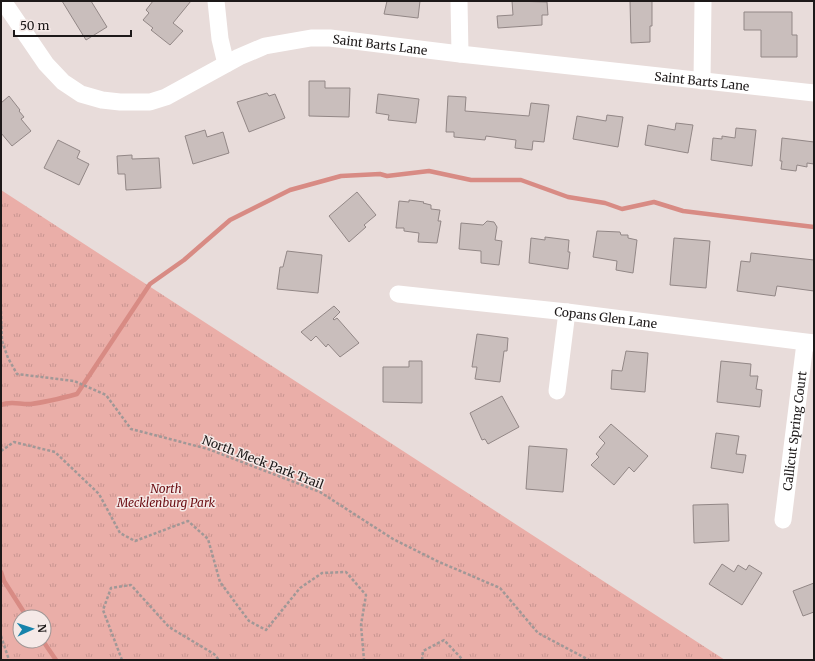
<svg xmlns="http://www.w3.org/2000/svg" width="815" height="661" viewBox="0 0 815 661" font-family="Merriweather,serif">
  <style>
    .park { fill: url(#park-tufts); fill-rule: evenodd }
    .lines { fill: none; stroke-linecap: round; stroke-linejoin: round }
    .stream { stroke: #d88b84; stroke-width: 4.5 }
    .building { fill: #c9bebc; stroke: #928786 }
    .path { stroke: #a19897; stroke-width: 2.5; stroke-dasharray: 3 2; stroke-linecap: butt }
    .minor { stroke: #fff; stroke-width: 17 }
    .labels { text-anchor: middle; dominant-baseline: central; stroke-width: 3; stroke-linejoin: round; paint-order: stroke }
    .street-label { font-size: 12px; fill: #1d1919; stroke: #f5e9e7 }
    .park-label { font-size: 12px; font-style: italic; fill: #6c0e13; stroke: #f5e9e7 }
  </style>
  <defs>
    <pattern id="park-tufts" width="24" height="20" patternUnits="userSpaceOnUse"><rect width="24" height="20" fill="#eaaea8"/><path d="M3 7l-1-3M5 7V3M7 7l1-3M15 17l-1-3M17 17v-4M19 17l1-3" fill="none" stroke="#c89590"/></pattern>
  </defs>
  <rect width="100%" height="100%" fill="#e8dcda"/>
  <path class="park" d="M 1,190 L 725,660 L 1,660 ZM 20,617 L 44,617 L 44,641 L 20,641 Z"/>
  <g class="lines">
    <path class="stream" d="M 1,405 C 11,400 21,405 31,404 C 47,402 62,398 77,394 L 150,284 L 184,260 L 230,220 L 290,190 L 341,176 L 380,174 L 387,176 L 429,171 L 471,180 L 521,180 L 568,197 L 605,203 L 622,209 L 654,202 L 683,211 L 814,227
      M 1,572 L 4,581 L 27,617
      M 43,641 L 56,660"/>
  </g>
  <path class="building" d="M 62,1 L 91,1 L 107,27 L 86,40 Z
    M 153,1 L 191,1 L 173,23 L 183,31 L 170,45 L 151,30 L 153,28 L 143,20 L 149,13 L 146,10 Z
    M 387,1 L 420,1 L 418,18 L 384,14 Z
    M 512,1 L 547,2 L 548,15 L 542,15 L 542,25 L 498,28 L 497,16 L 513,15 Z
    M 630,1 L 652,1 L 652,26 L 650,26 L 650,42 L 631,43 Z
    M 744,12 L 792,12 L 792,35 L 797,35 L 797,57 L 761,57 L 761,30 L 744,30 Z
    M 309,81 L 325,81 L 325,88 L 350,88 L 349,117 L 309,116 Z
    M 267,93 L 269,96 L 275,94 L 285,118 L 249,132 L 237,102 Z
    M 378,94 L 419,99 L 416,123 L 388,120 L 389,115 L 376,113 Z
    M 9,96 L 20,110 L 19,111 L 24,117 L 21,119 L 31,131 L 12,146 L 1,133 L 1,103 Z
    M 448,96 L 466,97 L 465,111 L 529,116 L 531,103 L 549,105 L 544,142 L 533,141 L 532,150 L 515,148 L 516,140 L 486,136 L 485,140 L 454,137 L 454,132 L 446,132 Z
    M 607,115 L 623,117 L 618,147 L 573,139 L 577,116 L 606,121 Z
    M 676,123 L 693,125 L 688,153 L 645,145 L 648,125 L 675,130 Z
    M 736,128 L 756,130 L 752,166 L 711,160 L 713,138 L 722,139 L 722,136 L 735,138 Z
    M 205,130 L 207,137 L 223,132 L 229,153 L 193,164 L 185,136 Z
    M 782,138 L 814,142 L 814,164 L 807,163 L 807,167 L 797,165 L 796,171 L 781,169 L 782,161 L 780,161 Z
    M 58,140 L 80,151 L 77,158 L 89,164 L 79,185 L 44,168 Z
    M 132,155 L 132,159 L 159,158 L 161,188 L 126,190 L 125,174 L 118,174 L 117,156 Z
    M 357,192 L 376,215 L 364,225 L 366,227 L 349,242 L 329,216 Z
    M 409,200 L 424,202 L 423,203 L 431,205 L 431,209 L 440,210 L 438,221 L 441,221 L 437,243 L 418,242 L 419,233 L 404,231 L 404,228 L 396,228 L 399,201 L 409,202 Z
    M 487,221 L 494,222 L 497,227 L 495,240 L 502,241 L 499,265 L 481,263 L 481,251 L 459,249 L 461,223 L 483,225 Z
    M 597,231 L 620,232 L 621,235 L 628,235 L 628,238 L 637,240 L 633,273 L 616,270 L 617,261 L 593,257 Z
    M 545,237 L 569,240 L 568,252 L 570,252 L 568,269 L 529,263 L 531,238 L 545,240 Z
    M 674,238 L 710,241 L 706,288 L 670,285 Z
    M 287,251 L 322,255 L 318,293 L 277,289 L 280,267 L 283,267 Z
    M 751,253 L 814,260 L 814,291 L 777,286 L 775,296 L 737,291 L 741,261 L 750,262 Z
    M 334,306 L 340,312 L 333,319 L 334,320 L 337,318 L 359,343 L 340,357 L 328,344 L 326,347 L 316,336 L 311,341 L 301,332 Z
    M 477,334 L 508,338 L 507,351 L 504,351 L 500,382 L 475,379 L 477,367 L 472,367 Z
    M 626,351 L 648,353 L 645,392 L 611,389 L 612,370 L 622,371 Z
    M 409,361 L 422,361 L 422,403 L 383,402 L 383,367 L 409,367 Z
    M 721,361 L 751,364 L 750,376 L 758,376 L 756,389 L 762,390 L 760,407 L 717,402 Z
    M 502,396 L 519,427 L 488,444 L 485,439 L 482,440 L 470,413 Z
    M 611,424 L 648,456 L 634,472 L 629,467 L 614,485 L 591,465 L 599,457 L 596,454 L 605,443 L 599,437 Z
    M 716,433 L 739,436 L 736,454 L 746,455 L 743,473 L 711,468 Z
    M 529,446 L 567,449 L 563,492 L 526,489 Z
    M 728,504 L 729,541 L 694,543 L 693,505 Z
    M 722,564 L 734,572 L 738,565 L 746,570 L 749,565 L 762,573 L 742,605 L 709,584 Z
    M 814,583 L 814,612 L 803,616 L 793,591 Z"/>
  <g class="lines">
    <path class="path" d="M 1,311 L 2,341 L 8,358 L 17,374 L 74,381 L 106,395 L 131,429 L 208,449 L 320,492 L 393,539 L 437,561 L 500,588 L 538,633 L 589,660
      M 1,451 L 14,442 L 55,452 L 99,494 L 120,533 L 135,541 L 188,521 L 208,539 L 220,582 L 249,621 L 266,630 L 300,588 L 322,573 L 346,572 L 366,595 L 361,625 L 364,660
      M 1,636 L 9,660
      M 122,660 L 103,610 L 111,588 L 131,585 L 169,627 L 214,654 L 219,660
      M 422,660 L 423,651 L 444,640 L 463,660"/>
    <g class="minor">
      <path id="s1" d="M 3,1 L 46,64 L 63,82 L 81,94 L 102,100 L 120,102 L 150,102 L 166,97 L 239,57 L 265,46 L 311,38 L 330,38 L 460,54 L 814,93"/>
      <path d="M 216,1 L 220,39 L 226,64"/>
      <path d="M 459,1 L 460,54"/>
      <path d="M 702,81 L 703,1"/>
      <path id="s2" d="M 398,294 L 567,312 L 814,343"/>
      <path d="M 557,391 L 567,312"/>
      <path id="s3" d="M 783,520 L 805,343"/>
    </g>
  </g>
  <g class="labels">
    <g class="street-label">
      <text stroke="none"><textPath href="#s1" startOffset="437">Saint Barts Lane</textPath></text>
      <text stroke="none"><textPath href="#s1" startOffset="761">Saint Barts Lane</textPath></text>
      <text stroke="none"><textPath href="#s2" startOffset="209">Copans Glen Lane</textPath></text>
      <text stroke="none"><textPath href="#s3" startOffset="90">Callicut Spring Court</textPath></text>
      <text transform="translate(263 462) rotate(21)">North Meck Park Trail</text>
    </g>
    <g class="park-label">
      <text x="166" y="488">North<tspan x="166" dy="14">Mecklenburg Park</tspan></text>
    </g>
  </g>
  <rect width="815" height="661" fill="none" stroke="#1d1919" stroke-width="4"/>
  <g transform="translate(32 629) rotate(87)"><circle r="19" fill="#f5e9e7" stroke="#9f9695"/>
  <path d="M0-3L7 15L0 10L-7 15Z" fill="#1783ab"/>
  <text y="-6" font-size="11" font-weight="bold" text-anchor="middle" fill="#1d1919">N</text>
  </g>
  <path d="M14 30v6h117v-6" fill="none" stroke="#1d1919" stroke-width="2"/>
  <text x="20" y="30" font-size="12" fill="#1d1919" stroke="#f5e9e7" stroke-width="3" paint-order="stroke">50 m</text>
</svg>
